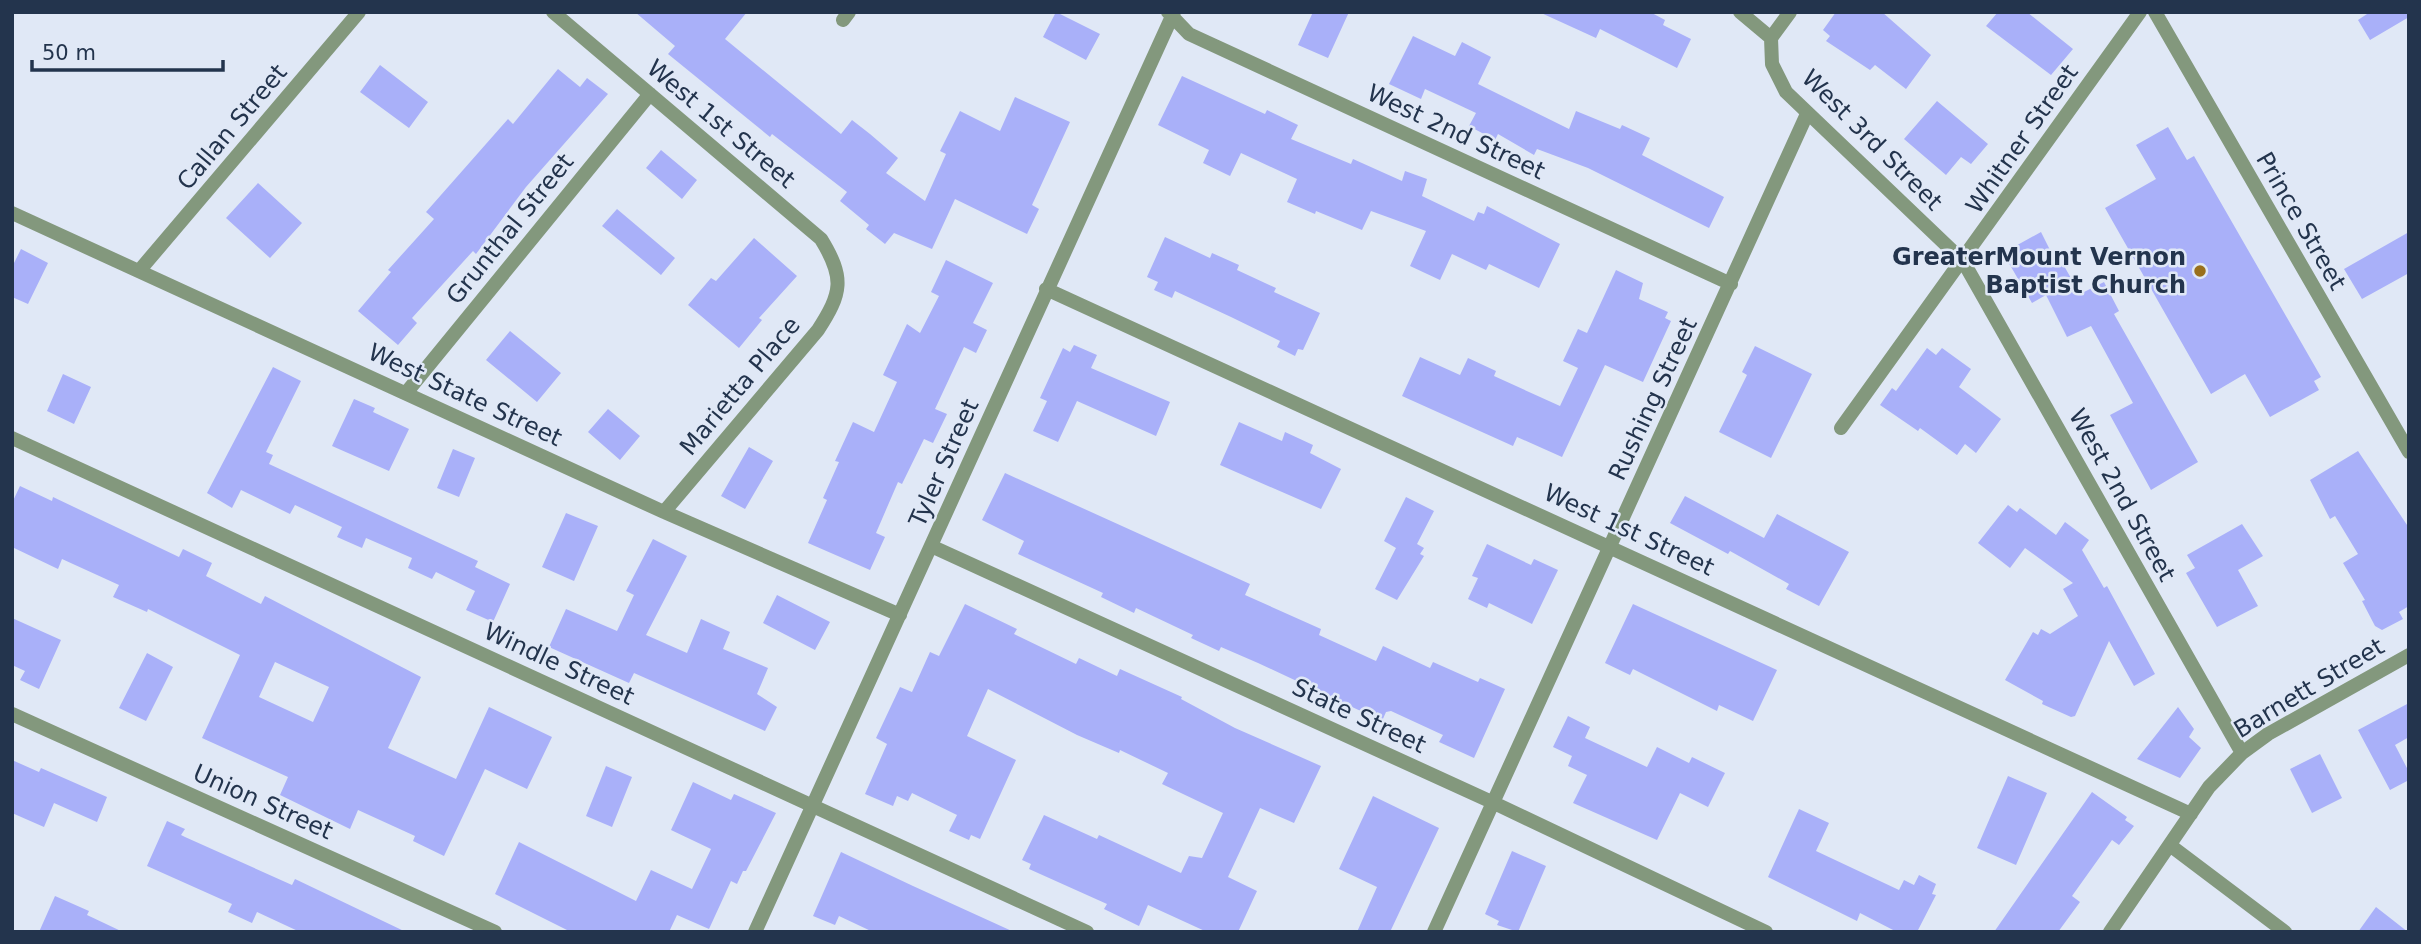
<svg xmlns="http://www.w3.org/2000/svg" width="2421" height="944" viewBox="0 0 2421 944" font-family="'DejaVu Sans',sans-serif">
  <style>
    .building { fill: #a9b0f9; fill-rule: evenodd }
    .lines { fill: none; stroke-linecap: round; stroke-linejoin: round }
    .street { stroke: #83987d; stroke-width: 14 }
    .poi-dot { fill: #996f1c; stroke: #e0e8f6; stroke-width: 2.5 }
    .labels { text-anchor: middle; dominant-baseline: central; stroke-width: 5; stroke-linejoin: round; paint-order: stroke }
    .street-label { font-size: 24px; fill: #23344d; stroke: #e0e8f6 }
    .poi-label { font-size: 24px; font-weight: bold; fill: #23344d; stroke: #e0e8f6; text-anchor: end }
  </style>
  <rect width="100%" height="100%" fill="#e0e8f6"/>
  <path class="building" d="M 635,12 L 747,12 L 725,39 L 841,134 L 852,120 L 870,134 L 898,158 L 886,173 L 925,201 L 946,154 L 940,151 L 960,111 L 1000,131 L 1015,97 L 1070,122 L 1032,205 L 1039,209 L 1027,234 L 955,199 L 932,249 L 894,233 L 885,244 L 866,229 L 869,225 L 840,201 L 847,192 L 772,134 L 770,137 L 668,54 L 675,46 Z
    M 1056,12 L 1100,34 L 1086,60 L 1043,37 Z
    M 1313,12 L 1349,12 L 1328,58 L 1298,45 Z
    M 1539,12 L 1650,12 L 1665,20 L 1663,25 L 1691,39 L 1677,68 L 1600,29 L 1596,38 Z
    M 1836,12 L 1882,12 L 1931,55 L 1906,89 L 1875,65 L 1870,70 L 1826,41 L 1830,36 L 1823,30 Z
    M 1998,12 L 2027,12 L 2073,49 L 2051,75 L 1986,26 Z
    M 2370,12 L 2409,12 L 2409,17 L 2370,40 L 2358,20 Z
    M 1413,36 L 1455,56 L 1462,42 L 1491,57 L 1478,84 L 1569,129 L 1576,111 L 1620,129 L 1622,125 L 1650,138 L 1642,155 L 1724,197 L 1709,228 L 1588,168 L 1537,149 L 1534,155 L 1498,134 L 1495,140 L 1469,126 L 1476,113 L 1425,89 L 1421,99 L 1389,84 Z
    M 380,65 L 428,102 L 409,128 L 360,92 Z
    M 558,69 L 580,87 L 587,78 L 608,94 L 526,187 L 476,254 L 473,251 L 412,318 L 417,323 L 398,345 L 358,311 L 391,272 L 388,270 L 434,219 L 426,212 L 508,119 L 513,124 Z
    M 1182,76 L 1265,114 L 1267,110 L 1298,125 L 1291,139 L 1351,164 L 1353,159 L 1402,181 L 1405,171 L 1427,179 L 1422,196 L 1474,221 L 1478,212 L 1484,214 L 1487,206 L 1560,244 L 1539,288 L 1489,264 L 1486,270 L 1452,254 L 1440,280 L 1410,266 L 1426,231 L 1371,211 L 1362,230 L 1316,211 L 1315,214 L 1287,202 L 1297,179 L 1241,153 L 1230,176 L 1203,163 L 1209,150 L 1158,125 Z
    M 1937,101 L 1988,144 L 1971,164 L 1961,157 L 1946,175 L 1904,139 Z
    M 2168,127 L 2187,160 L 2194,156 L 2321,377 L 2314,381 L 2319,390 L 2270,417 L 2245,374 L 2211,394 L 2105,208 L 2156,179 L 2136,145 Z
    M 661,150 L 697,180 L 682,199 L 646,168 Z
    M 258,183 L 302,223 L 270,258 L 226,218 Z
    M 617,209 L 675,258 L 661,275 L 602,226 Z
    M 2041,232 L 2051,252 L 2055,250 L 2080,294 L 2104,282 L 2119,311 L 2114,314 L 2198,462 L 2151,490 L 2110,415 L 2133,403 L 2091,326 L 2067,337 L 2046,295 L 2032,303 L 2003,253 Z
    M 2409,232 L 2409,273 L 2362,299 L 2344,269 Z
    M 1165,237 L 1210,258 L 1212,253 L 1239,265 L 1237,270 L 1276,288 L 1274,292 L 1320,313 L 1303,350 L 1298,349 L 1295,356 L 1277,347 L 1280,341 L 1231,317 L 1175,291 L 1172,298 L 1154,290 L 1158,282 L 1147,277 Z
    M 754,238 L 797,276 L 759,318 L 762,320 L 739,348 L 688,305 L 711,278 L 716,281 Z
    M 21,249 L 48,263 L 28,304 L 12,297 L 12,267 Z
    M 946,260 L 993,283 L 973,323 L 987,330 L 976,353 L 964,347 L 935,409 L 947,414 L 933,443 L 924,439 L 902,484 L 898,482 L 876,533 L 885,537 L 870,570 L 808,543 L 827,500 L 823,498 L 839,462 L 835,461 L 853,422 L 874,432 L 897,382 L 883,375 L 907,324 L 920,333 L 939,296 L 931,292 Z
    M 1616,270 L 1643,283 L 1639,299 L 1668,312 L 1665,318 L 1671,321 L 1643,382 L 1605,365 L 1562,457 L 1517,437 L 1513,446 L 1402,396 L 1420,357 L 1460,375 L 1468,358 L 1496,371 L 1494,376 L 1560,406 L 1578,368 L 1563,361 L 1578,329 L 1587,333 Z
    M 510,331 L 561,373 L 537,402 L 486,360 Z
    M 1074,345 L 1097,355 L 1091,368 L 1170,402 L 1156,436 L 1077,401 L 1058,442 L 1033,431 L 1047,401 L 1040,398 L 1063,348 L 1070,352 Z
    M 1755,346 L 1812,374 L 1771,458 L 1719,432 L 1747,375 L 1742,372 Z
    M 1927,348 L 1936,355 L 1942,348 L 1971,369 L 1959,387 L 2001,419 L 1976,453 L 1965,444 L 1957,455 L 1920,428 L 1918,431 L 1880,405 L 1892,388 L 1896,391 Z
    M 273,367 L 301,381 L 266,452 L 273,455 L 269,464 L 478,561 L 475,567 L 510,584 L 493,622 L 466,610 L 475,591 L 436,572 L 432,579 L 408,568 L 412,558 L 366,538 L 362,548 L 337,537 L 342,527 L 295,505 L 290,514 L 241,490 L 232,508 L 207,493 Z
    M 63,374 L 91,387 L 74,424 L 47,411 Z
    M 354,399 L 375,408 L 373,412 L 409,429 L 389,471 L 332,446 Z
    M 608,409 L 640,436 L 620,460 L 588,432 Z
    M 1239,422 L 1282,441 L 1285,432 L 1313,445 L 1310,453 L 1341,469 L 1321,509 L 1220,465 Z
    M 749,447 L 773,461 L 745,509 L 721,496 Z
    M 453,449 L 475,458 L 459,497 L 437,488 Z
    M 2358,451 L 2409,528 L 2409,606 L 2399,612 L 2403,619 L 2382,630 L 2375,626 L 2362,601 L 2365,600 L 2343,563 L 2358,554 L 2335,516 L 2330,519 L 2310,480 Z
    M 1005,473 L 1250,584 L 1245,595 L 1321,629 L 1319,635 L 1376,661 L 1383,646 L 1430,668 L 1433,662 L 1478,682 L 1480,678 L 1505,689 L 1474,758 L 1439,742 L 1443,735 L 1391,711 L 1386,712 L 1382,721 L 1258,663 L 1221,647 L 1219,651 L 1191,638 L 1193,635 L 1136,608 L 1134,613 L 1101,597 L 1103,593 L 1018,554 L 1024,541 L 982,520 Z
    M 20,486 L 52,501 L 53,497 L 179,557 L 183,549 L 212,563 L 206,576 L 261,604 L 265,596 L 421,677 L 388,748 L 456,779 L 489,707 L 552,737 L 527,789 L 485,769 L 444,856 L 413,841 L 415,836 L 358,810 L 350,829 L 280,795 L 288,777 L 202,738 L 240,655 L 148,609 L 147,612 L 113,597 L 119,585 L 62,559 L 58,569 L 12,547 L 12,503 ZM 275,662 L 329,687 L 313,722 L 259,697 Z
    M 1685,496 L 1764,538 L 1777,514 L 1849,552 L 1819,606 L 1786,589 L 1789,584 L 1730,551 L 1728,554 L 1670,523 Z
    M 1406,497 L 1434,511 L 1417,544 L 1424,548 L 1420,554 L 1424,556 L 1397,600 L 1375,589 L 1396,548 L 1384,541 Z
    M 2008,505 L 2017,512 L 2020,508 L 2056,535 L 2065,522 L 2089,540 L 2082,550 L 2104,588 L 2107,586 L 2155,674 L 2134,686 L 2109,641 L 2075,716 L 2071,717 L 2042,704 L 2043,701 L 2005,680 L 2033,632 L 2038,635 L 2041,629 L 2050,634 L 2078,616 L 2063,589 L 2073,583 L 2025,548 L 2010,568 L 1978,543 Z
    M 566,513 L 598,526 L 574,581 L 542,567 Z
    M 2242,524 L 2263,556 L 2238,570 L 2258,606 L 2217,627 L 2186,573 L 2195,568 L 2187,555 Z
    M 653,539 L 687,556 L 646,635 L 687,653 L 701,619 L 730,632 L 723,649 L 768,668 L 757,694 L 777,707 L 765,731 L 634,673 L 629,683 L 549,647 L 566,609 L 617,631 L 634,595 L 626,591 Z
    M 1487,544 L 1531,565 L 1534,559 L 1558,570 L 1532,624 L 1489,603 L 1487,608 L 1468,599 L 1478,578 L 1472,576 Z
    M 777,595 L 830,622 L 815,650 L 763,623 Z
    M 965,604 L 1017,629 L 1014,634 L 1076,664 L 1079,658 L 1117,676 L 1120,669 L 1182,697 L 1181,699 L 1235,728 L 1321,766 L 1294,823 L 1260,808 L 1228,877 L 1257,891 L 1238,932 L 1207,932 L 1148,905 L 1139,926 L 1104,909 L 1107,904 L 1029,869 L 1031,864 L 1022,860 L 1044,815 L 1097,839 L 1099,835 L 1181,873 L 1189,856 L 1202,858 L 1223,813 L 1162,784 L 1168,773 L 1120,750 L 1119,753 L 1077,735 L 988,689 L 967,736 L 1016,760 L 980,839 L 971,835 L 969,840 L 949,831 L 957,815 L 912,793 L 908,801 L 897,796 L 893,806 L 865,794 L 887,744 L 876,738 L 900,687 L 912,692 L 930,652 L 939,656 Z
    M 1633,604 L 1777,670 L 1753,721 L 1719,705 L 1717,711 L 1633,669 L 1630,675 L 1605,663 Z
    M 12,618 L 61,640 L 39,689 L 20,680 L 25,671 L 12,665 Z
    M 147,653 L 173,667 L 146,721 L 119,708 Z
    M 2409,703 L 2409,737 L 2395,745 L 2409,772 L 2409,780 L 2390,790 L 2358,730 Z
    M 2178,707 L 2194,729 L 2189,737 L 2201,748 L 2180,778 L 2137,759 Z
    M 1568,716 L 1590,727 L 1585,738 L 1647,767 L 1657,747 L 1689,763 L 1692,757 L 1725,773 L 1708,807 L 1680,793 L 1657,840 L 1573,803 L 1587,775 L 1568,766 L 1572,756 L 1553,747 Z
    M 2320,754 L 2342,798 L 2312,813 L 2290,769 Z
    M 12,760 L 39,772 L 41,768 L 107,797 L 97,822 L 54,803 L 44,827 L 12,813 Z
    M 606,766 L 632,777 L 612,827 L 586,816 Z
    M 2008,776 L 2047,793 L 2016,865 L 1977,848 Z
    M 693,782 L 731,800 L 734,794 L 776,813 L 746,871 L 743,871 L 737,884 L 731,881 L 709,929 L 677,915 L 669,932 L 571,932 L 495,894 L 519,842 L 636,901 L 651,870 L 692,889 L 711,849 L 671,830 Z
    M 2092,792 L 2127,817 L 2125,820 L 2134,826 L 2119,845 L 2112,840 L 2072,896 L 2080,902 L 2058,932 L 1994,932 Z
    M 1373,796 L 1439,828 L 1390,932 L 1357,932 L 1377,887 L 1339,869 Z
    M 1799,809 L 1829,823 L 1816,851 L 1899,890 L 1904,880 L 1914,885 L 1919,875 L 1936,884 L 1932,894 L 1936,895 L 1917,932 L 1897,932 L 1860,913 L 1857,921 L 1768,877 Z
    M 167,821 L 185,829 L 181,835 L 185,837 L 292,885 L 295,879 L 406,932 L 300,932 L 257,912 L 252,923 L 228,912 L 232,904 L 147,866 Z
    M 1512,851 L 1546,866 L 1518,932 L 1497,925 L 1499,921 L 1485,914 Z
    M 841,852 L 913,886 L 1014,932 L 873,932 L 839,916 L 835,925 L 813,916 Z
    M 55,896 L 89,911 L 87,915 L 123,932 L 39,932 Z
    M 2376,907 L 2408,932 L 2358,932 Z"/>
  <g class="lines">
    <path class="street" d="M 553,12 L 821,239 C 845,278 842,293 818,330 L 664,512
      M 1168,12 L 1189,34 L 1731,284
      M 1740,12 L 1771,38 L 1772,64 L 1786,92 L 1963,261 L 2242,753
      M 2155,12 L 2409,452
      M 843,20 L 849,12
      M 1771,38 L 1790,12
      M 12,213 L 664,512 L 900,615
      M 139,271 L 359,12
      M 1046,289 L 2191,814
      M 406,393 L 650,94
      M 1841,428 L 2140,12
      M 12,438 L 1087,932
      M 931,546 L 1494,803 L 1766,932
      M 12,714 L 495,932
      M 2171,846 L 2285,932
      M 755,932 L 1174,12
      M 1434,932 L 1807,114
      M 2110,932 L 2209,787 L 2242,753 L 2268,734 L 2409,655"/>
  </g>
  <circle class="poi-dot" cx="2200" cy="271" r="7"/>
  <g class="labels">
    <g class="street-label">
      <text transform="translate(721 124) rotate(40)">West 1st Street</text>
      <text transform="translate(232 127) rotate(-50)">Callan Street</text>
      <text transform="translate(1456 132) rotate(25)">West 2nd Street</text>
      <text transform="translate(2022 139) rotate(-55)">Whitner Street</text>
      <text transform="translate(1872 140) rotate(45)">West 3rd Street</text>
      <text transform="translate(2301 221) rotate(60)">Prince Street</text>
      <text transform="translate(510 229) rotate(-51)">Grunthal Street</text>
      <text transform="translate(740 386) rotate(-50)">Marietta Place</text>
      <text transform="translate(465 395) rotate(25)">West State Street</text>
      <text transform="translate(1653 399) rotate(-65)">Rushing Street</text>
      <text transform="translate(944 463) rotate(-66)">Tyler Street</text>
      <text transform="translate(2122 495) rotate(61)">West 2nd Street</text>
      <text transform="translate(1629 530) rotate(25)">West 1st Street</text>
      <text transform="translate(559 664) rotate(25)">Windle Street</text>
      <text transform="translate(2309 688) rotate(-31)">Barnett Street</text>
      <text transform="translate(1359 716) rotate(25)">State Street</text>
      <text transform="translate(263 802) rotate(24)">Union Street</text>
    </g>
    <g class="poi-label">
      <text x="2186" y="257">GreaterMount Vernon<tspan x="2186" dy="28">Baptist Church</tspan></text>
    </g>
  </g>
  <rect width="2421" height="944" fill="none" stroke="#23344d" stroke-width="28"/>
  <path d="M32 60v10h191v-10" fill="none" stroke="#23344d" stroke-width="3.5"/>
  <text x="42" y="60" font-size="21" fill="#23344d" stroke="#e0e8f6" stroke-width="5" paint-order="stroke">50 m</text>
</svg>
